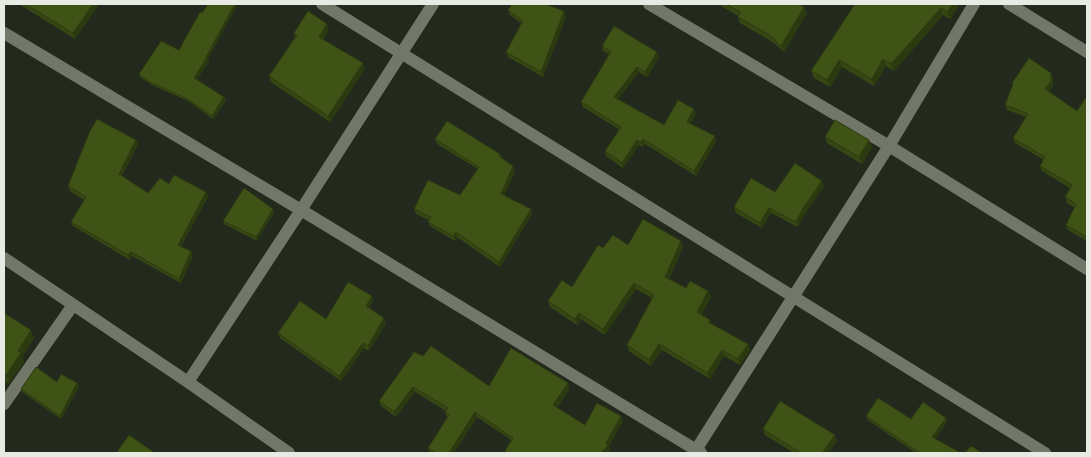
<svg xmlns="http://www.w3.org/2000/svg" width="1091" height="457" viewBox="0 0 1091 457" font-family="'Asap Condensed',sans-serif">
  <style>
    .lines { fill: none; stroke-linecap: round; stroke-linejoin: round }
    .street { stroke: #72776a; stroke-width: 12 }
    .secondary { stroke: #72776a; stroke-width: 12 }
    .wall { fill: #364714 }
    .shaded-wall { fill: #2c3a10 }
    .building { fill: #3f5317; stroke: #2c3a10 }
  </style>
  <rect width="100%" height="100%" fill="#24291d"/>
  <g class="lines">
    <path class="street" d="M 322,4 L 1045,453
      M 649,4 L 889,146 L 1087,269
      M 1009,4 L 1087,52
      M 4,33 L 301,210 L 701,453
      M 188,382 L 301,210 L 433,4
      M 4,404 L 73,305
      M 694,453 L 889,146 L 974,4"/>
    <path class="secondary" d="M 4,258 L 188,382 L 289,453"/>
  </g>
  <path class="wall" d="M 19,4 L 99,4 L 75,39 Z
    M 718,4 L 799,4 L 807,13 L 784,52 L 774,43 L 740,23 L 738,17 L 738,16 Z
    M 855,4 L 960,4 L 950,19 L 943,15 L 894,71 L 886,66 L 874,86 L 842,67 L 830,87 L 814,78 L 811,71 Z
    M 549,6 L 566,17 L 543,77 L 508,57 L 506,52 L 521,23 L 510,15 L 508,10 Z
    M 329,30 L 323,39 L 365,69 L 330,122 L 271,82 L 269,76 L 295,37 L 294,33 Z
    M 602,46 L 659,57 L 647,77 L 639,72 L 618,99 L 664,125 L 694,109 L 696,114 L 690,124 L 716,141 L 696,176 L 645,144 L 643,147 L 639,145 L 623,168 L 606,156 L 605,151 L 620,130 L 583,107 L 581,102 L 609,54 L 603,51 Z
    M 179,50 L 208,59 L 209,61 L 197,79 L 224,97 L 226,101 L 213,119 L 188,101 L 152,85 L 140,77 L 139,74 Z
    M 1051,73 L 1053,78 L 1053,86 L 1049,92 L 1077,111 L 1087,96 L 1087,241 L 1068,230 L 1066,225 L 1075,208 L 1067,203 L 1065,197 L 1070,188 L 1042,171 L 1040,166 L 1044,160 L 1015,143 L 1013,138 L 1026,117 L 1007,110 L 1005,105 L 1013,85 L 1012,83 Z
    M 825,137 L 869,140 L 872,147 L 862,164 L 827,143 Z
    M 435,139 L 500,154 L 502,158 L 515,171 L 504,195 L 531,209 L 532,214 L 500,267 L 457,237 L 455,241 L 430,226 L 428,222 L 429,220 L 416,214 L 414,209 L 460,195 L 478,169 L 437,144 Z
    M 136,140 L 138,144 L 122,176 L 148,193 L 169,184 L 206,192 L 208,197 L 181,246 L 193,255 L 181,283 L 132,256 L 130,260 L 73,226 L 71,222 L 84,200 L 70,191 L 68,186 Z
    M 824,186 L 805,214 L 798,227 L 771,213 L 762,228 L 736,213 L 734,207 L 775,192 Z
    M 274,212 L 257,241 L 224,224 L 223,221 Z
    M 681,241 L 683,247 L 669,279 L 686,288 L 708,291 L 711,297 L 701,315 L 710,320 L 711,324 L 748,344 L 750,350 L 740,365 L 724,356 L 710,379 L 662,350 L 651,366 L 629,351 L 627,345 L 652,298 L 636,289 L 605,335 L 581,319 L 577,325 L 550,307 L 548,301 L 572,287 L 603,248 L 628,245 Z
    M 373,301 L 369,308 L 386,323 L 369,351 L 364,348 L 341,381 L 280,338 L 278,333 L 326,319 Z
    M 4,313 L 34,338 L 22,357 L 24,362 L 9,383 L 7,382 L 4,387 Z
    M 423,356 L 489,386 L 568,383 L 569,389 L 557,408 L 585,425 L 623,421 L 609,446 L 610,450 L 607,453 L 506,453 L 505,451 L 511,440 L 477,417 L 454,453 L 430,453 L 428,448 L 447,418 L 445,412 L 446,411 L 415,392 L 396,417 L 381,406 L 379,401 Z
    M 57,382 L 77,383 L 79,387 L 61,419 L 22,392 L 21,389 Z
    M 866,416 L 911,419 L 946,418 L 947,422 L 935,439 L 961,453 L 916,453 L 868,420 Z
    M 763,429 L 837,441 L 828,453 L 794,453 L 765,435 Z"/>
  <path class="shaded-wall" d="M 93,4 L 99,4 L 75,39 L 73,33 Z
    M 235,4 L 238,4 L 208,59 L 209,61 L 196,81 L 194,78 Z
    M 953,4 L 960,4 L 950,19 L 947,12 Z
    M 804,7 L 807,13 L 784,52 L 781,46 Z
    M 941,8 L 943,15 L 894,71 L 891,64 Z
    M 564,11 L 566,17 L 543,77 L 541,72 Z
    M 327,24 L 329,30 L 321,42 L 319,37 Z
    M 657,52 L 659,57 L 647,77 L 645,72 Z
    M 883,59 L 886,66 L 874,86 L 872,79 Z
    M 839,60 L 842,67 L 830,87 L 827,80 Z
    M 363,63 L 365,69 L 330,122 L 328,116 Z
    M 637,67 L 639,72 L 616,102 L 614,97 Z
    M 1051,73 L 1053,78 L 1053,86 L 1047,94 L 1045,89 Z
    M 224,97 L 226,101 L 213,119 L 212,116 Z
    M 694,109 L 696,114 L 688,127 L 687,122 Z
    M 715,136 L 716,141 L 696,176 L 694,171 Z
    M 643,139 L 645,144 L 643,147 L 641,142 Z
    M 136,140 L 138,144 L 121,178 L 119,174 Z
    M 637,140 L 639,145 L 623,168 L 622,163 Z
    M 869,140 L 872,147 L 862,164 L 859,157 Z
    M 513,166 L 515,171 L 502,198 L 501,194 Z
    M 822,181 L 824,186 L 805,214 L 798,227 L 796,222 L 803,208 Z
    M 206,192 L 208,197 L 179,249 L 178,245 Z
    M 769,208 L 771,213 L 762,228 L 760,223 Z
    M 273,209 L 274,212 L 257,241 L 256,237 Z
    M 531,209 L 532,214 L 500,267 L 499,262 Z
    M 456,232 L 457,237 L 455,241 L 453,236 Z
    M 681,241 L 683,247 L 667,283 L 665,277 Z
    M 191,251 L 193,255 L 181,283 L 179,279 Z
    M 131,252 L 132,256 L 130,260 L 128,255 Z
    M 634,283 L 636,289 L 605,335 L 603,329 Z
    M 708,291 L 711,297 L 699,318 L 697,312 Z
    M 372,296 L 373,301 L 367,311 L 366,306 Z
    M 579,313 L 581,319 L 577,325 L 575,319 Z
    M 384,318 L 386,323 L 369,351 L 368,346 Z
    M 31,330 L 34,338 L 22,357 L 24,362 L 9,383 L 6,375 L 18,351 Z
    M 363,343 L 364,348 L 341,381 L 339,376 Z
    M 659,344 L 662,350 L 651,366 L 649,360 Z
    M 748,344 L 750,350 L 740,365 L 738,359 Z
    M 722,350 L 724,356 L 710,379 L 707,373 Z
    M 4,373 L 7,382 L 4,387 Z
    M 77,383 L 79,387 L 61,419 L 60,416 Z
    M 568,383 L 569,389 L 555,410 L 553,405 Z
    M 413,387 L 415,392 L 396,417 L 394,412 Z
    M 475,412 L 477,417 L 454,453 L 449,453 Z
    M 621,416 L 623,421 L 609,446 L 610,450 L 607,453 L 601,453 Z
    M 946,418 L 947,422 L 933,442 L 932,437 Z
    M 835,435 L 837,441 L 828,453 L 822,453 Z"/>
  <path class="building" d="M 25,4 L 93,4 L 73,33 Z
    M 208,4 L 235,4 L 206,57 L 207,57 L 194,78 L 224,97 L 212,116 L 186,98 L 150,82 L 139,74 L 161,41 L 179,50 L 200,12 L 202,13 Z
    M 512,4 L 545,4 L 564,11 L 541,72 L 506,52 L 523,21 L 508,10 Z
    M 726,4 L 799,4 L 804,7 L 781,46 L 771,36 L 738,17 L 740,12 Z
    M 855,4 L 953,4 L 947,12 L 941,8 L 891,64 L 883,59 L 872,79 L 839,60 L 827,80 L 811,71 Z
    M 308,11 L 327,24 L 319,37 L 363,63 L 328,116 L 269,76 L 297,35 L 294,33 Z
    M 614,26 L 657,52 L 645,72 L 637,67 L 614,97 L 664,125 L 678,100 L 694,109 L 687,122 L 715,136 L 694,171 L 643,139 L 641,142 L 637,140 L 622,163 L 605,151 L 621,127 L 581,102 L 611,52 L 602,46 Z
    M 1029,58 L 1051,73 L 1051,81 L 1045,89 L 1077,111 L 1087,96 L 1087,237 L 1066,225 L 1076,204 L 1065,197 L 1072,185 L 1040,166 L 1045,157 L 1013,138 L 1028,114 L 1005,105 L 1013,84 L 1012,83 Z
    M 97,119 L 136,140 L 119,174 L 148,193 L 160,178 L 169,184 L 174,175 L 206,192 L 178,245 L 191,251 L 179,279 L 131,252 L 128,255 L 71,222 L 86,197 L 68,186 L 89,133 Z
    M 835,120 L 869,140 L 859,157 L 825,137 Z
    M 447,121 L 500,154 L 499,156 L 513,166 L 501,194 L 531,209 L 499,262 L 456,232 L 453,236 L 428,222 L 431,217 L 414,209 L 428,180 L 460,195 L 479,167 L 435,139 Z
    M 795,163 L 822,181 L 803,208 L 796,222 L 769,208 L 760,223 L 734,207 L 751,178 L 775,192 Z
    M 244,188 L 273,209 L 256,237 L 223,221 Z
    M 643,219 L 681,241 L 665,277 L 686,288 L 690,281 L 708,291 L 697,312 L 710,320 L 708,322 L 748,344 L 738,359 L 722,350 L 707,373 L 659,344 L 649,360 L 627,345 L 654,295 L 634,283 L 603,329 L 579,313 L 575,319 L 548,301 L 562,280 L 572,287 L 598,245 L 603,248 L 613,235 L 628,245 Z
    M 348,282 L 372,296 L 366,306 L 384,318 L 368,346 L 363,343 L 339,376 L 278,333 L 300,301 L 326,319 Z
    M 4,313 L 31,330 L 18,351 L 21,353 L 6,375 L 4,374 Z
    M 431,346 L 489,386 L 511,348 L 568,383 L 553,405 L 585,425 L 597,403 L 621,416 L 606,443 L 608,445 L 601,453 L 508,453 L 505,451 L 513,438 L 475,412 L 449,453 L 436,453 L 428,448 L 449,415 L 445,412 L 448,408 L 413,387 L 394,412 L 379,401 L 414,352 L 423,356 Z
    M 36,367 L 57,382 L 61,374 L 77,383 L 60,416 L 21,389 Z
    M 878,398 L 911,419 L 923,402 L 946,418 L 932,437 L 961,453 L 920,453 L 866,416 Z
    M 780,401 L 835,435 L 822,453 L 801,453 L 763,429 Z
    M 129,435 L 155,453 L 116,453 Z
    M 971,446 L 982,453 L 965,453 Z"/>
  <rect width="1091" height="457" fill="none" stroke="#e8ebe3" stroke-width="10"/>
</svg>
